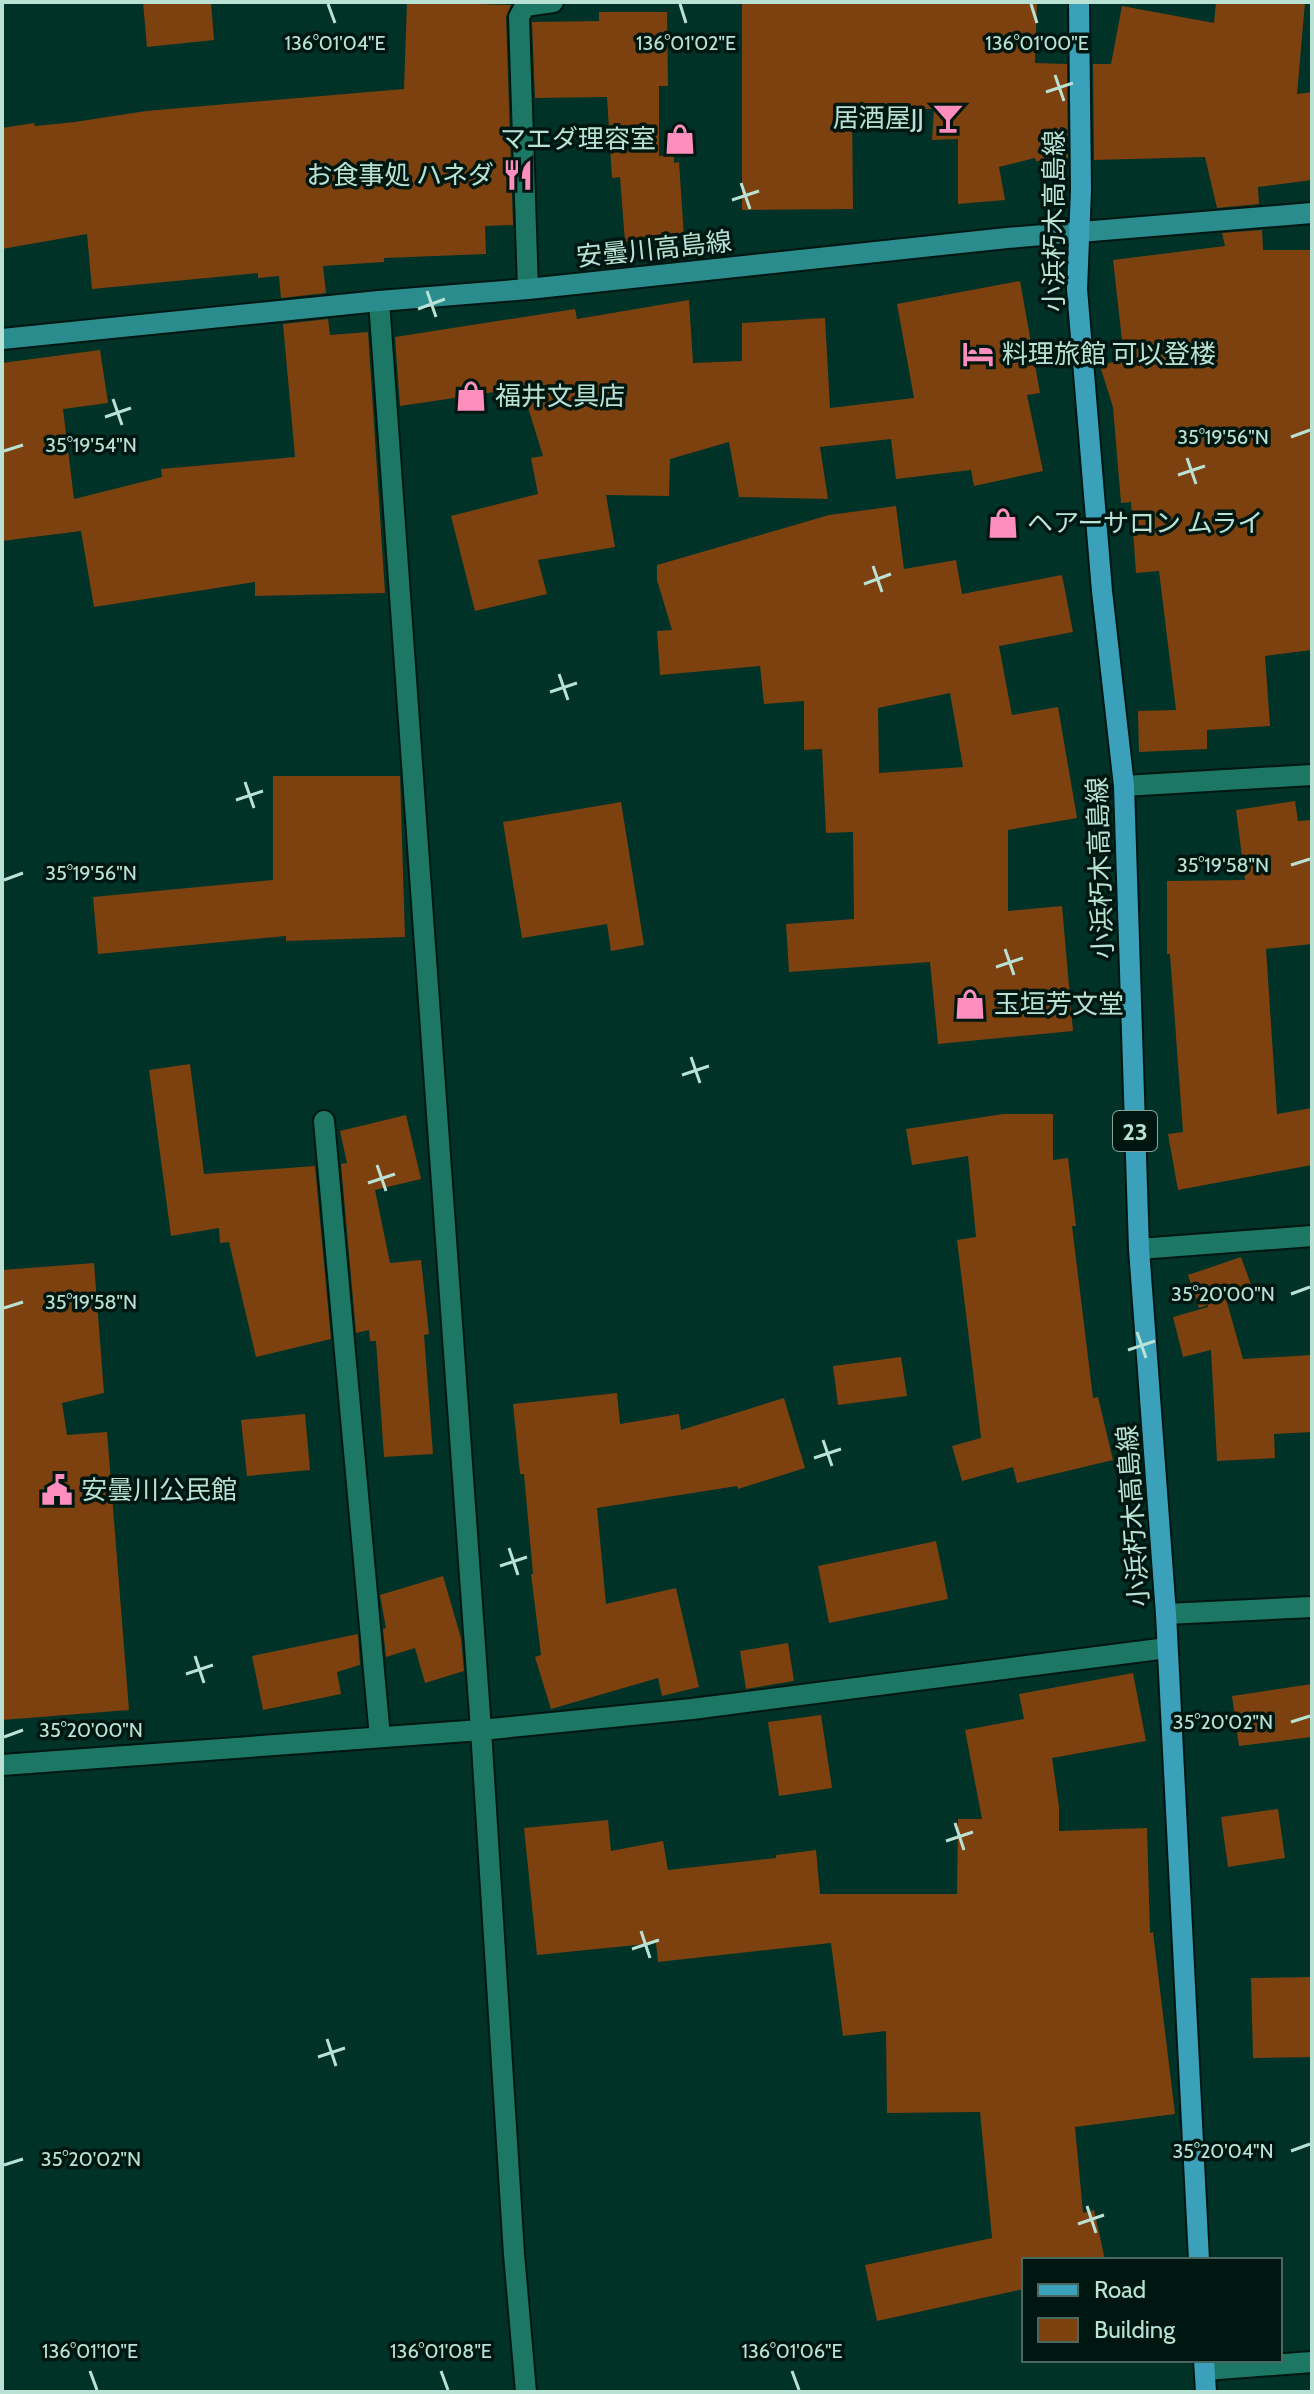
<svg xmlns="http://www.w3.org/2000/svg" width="1314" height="2394" viewBox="0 0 1314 2394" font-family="Cabin,'Noto Sans JP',sans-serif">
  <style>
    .building { fill: #7d410f; fill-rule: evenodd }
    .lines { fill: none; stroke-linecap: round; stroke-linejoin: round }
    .lane-casing { stroke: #001711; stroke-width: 24 }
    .street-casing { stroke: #001711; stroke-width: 24 }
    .secondary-casing { stroke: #001711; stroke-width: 24 }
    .primary-casing { stroke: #001711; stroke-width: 24 }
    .lane { stroke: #1c7864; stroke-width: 20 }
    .street { stroke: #1c7864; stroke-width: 20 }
    .secondary { stroke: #2b8c8e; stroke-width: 20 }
    .primary { stroke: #3ba0b9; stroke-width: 20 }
    .ticks { fill: none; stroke: #b9e1d4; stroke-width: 3 }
    .labels { text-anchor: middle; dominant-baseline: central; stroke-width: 7; stroke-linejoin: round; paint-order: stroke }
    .shield { fill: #001711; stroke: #82a49a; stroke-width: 2 }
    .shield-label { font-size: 24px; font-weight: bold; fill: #b9e1d4 }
    .poi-label { font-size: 26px; fill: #b9e1d4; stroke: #001711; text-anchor: start }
    .street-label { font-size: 26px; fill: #b9e1d4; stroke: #001711 }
    .ticks-label { font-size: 20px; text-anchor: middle; fill: #b9e1d4; stroke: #001711; stroke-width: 7; stroke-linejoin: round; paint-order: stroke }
  </style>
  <rect width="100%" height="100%" fill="#003227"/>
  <path class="building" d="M 143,2 L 211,2 L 214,40 L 147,47 Z
    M 407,2 L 511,5 L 506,17 L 513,225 L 485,226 L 486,254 L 384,258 L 384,262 L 323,266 L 326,293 L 281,298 L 279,276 L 258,278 L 258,273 L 92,289 L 87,234 L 2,249 L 2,128 L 34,123 L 35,126 L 75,122 L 146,111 L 404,89 Z
    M 742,2 L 1037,2 L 1035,63 L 1067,64 L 1068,160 L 1036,161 L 1035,158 L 999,167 L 1005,200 L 958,204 L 958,139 L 932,140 L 934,109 L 852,108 L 853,209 L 742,210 Z
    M 1216,2 L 1305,2 L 1297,94 L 1312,92 L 1312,180 L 1258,187 L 1259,204 L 1217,208 L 1205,157 L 1094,160 L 1093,64 L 1111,64 L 1122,6 L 1214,23 Z
    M 599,12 L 667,12 L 668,86 L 659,86 L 659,156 L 674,155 L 674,163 L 679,162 L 684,237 L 625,242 L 620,177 L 612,178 L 607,97 L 535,98 L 532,22 L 599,21 Z
    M 1262,230 L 1263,250 L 1312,250 L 1312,650 L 1265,656 L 1270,726 L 1207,730 L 1207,749 L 1139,752 L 1138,711 L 1176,710 L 1159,571 L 1136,573 L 1131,502 L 1121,503 L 1113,407 L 1100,366 L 1124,358 L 1113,260 L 1225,246 L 1222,233 Z
    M 1020,281 L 1040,393 L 1027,395 L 1043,471 L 974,486 L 971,470 L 896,479 L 891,439 L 820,447 L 828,499 L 739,497 L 729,442 L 670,459 L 669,496 L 606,495 L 615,547 L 538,560 L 547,594 L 475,611 L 451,516 L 538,494 L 531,458 L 543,456 L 522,388 L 400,406 L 395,337 L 575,309 L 577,319 L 689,300 L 693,363 L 742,361 L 742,323 L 825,318 L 830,408 L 914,398 L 897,304 Z
    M 328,319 L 330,335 L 368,332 L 385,593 L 255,596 L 255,582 L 94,607 L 81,531 L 2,541 L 2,363 L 100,350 L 108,403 L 63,409 L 74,499 L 162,477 L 161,469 L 295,457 L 283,324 Z
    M 896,506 L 904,569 L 956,560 L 962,594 L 1062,575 L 1073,632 L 999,646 L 1012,715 L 1058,707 L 1077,818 L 1008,830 L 1008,911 L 1062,906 L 1073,1031 L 938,1044 L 930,962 L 789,972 L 786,924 L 854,919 L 853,832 L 826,833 L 822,749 L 804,750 L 804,701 L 764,704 L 760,666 L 660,675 L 657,631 L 672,630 L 657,580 L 657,565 L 829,515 ZM 950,693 L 963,767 L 879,773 L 878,708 Z
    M 273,776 L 400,776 L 405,937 L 286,941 L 286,936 L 98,954 L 93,897 L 273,880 Z
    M 1295,801 L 1298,821 L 1312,820 L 1312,944 L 1266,949 L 1277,1114 L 1312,1108 L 1312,1165 L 1178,1190 L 1168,1134 L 1183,1132 L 1170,954 L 1167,954 L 1167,881 L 1245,880 L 1236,810 Z
    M 621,802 L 644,945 L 611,951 L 607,924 L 522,938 L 503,822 Z
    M 190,1064 L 204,1174 L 315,1166 L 331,1339 L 256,1357 L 229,1242 L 220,1243 L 219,1228 L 171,1236 L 149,1070 Z
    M 1003,1114 L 1053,1114 L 1053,1160 L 1068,1158 L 1076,1226 L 1072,1226 L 1093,1398 L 1098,1397 L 1113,1460 L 1017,1483 L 1013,1467 L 962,1481 L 952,1446 L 981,1438 L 957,1240 L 976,1237 L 968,1156 L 912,1165 L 906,1129 Z
    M 406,1115 L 421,1179 L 375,1190 L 390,1263 L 421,1260 L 429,1334 L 424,1335 L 433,1454 L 384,1457 L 376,1341 L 370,1341 L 369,1330 L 356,1333 L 341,1164 L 347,1163 L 340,1131 Z
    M 1241,1257 L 1253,1290 L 1226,1299 L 1243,1359 L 1312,1355 L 1312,1432 L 1274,1434 L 1275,1458 L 1217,1461 L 1211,1350 L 1183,1357 L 1173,1317 L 1208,1307 L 1208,1305 L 1199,1308 L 1188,1275 Z
    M 94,1263 L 104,1393 L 62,1403 L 67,1435 L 107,1432 L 129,1710 L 2,1720 L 2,1270 Z
    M 901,1357 L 907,1396 L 838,1405 L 833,1366 Z
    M 617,1393 L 620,1424 L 679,1414 L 681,1430 L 784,1398 L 805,1468 L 738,1489 L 737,1486 L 597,1508 L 606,1604 L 676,1588 L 699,1687 L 662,1696 L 658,1678 L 551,1709 L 535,1657 L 541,1655 L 531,1574 L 533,1574 L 524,1474 L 520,1474 L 513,1404 Z
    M 305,1414 L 310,1470 L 247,1476 L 241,1420 Z
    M 936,1541 L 948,1599 L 829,1623 L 818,1566 Z
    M 443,1576 L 461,1638 L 464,1671 L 425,1683 L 415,1648 L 386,1657 L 383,1629 L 386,1628 L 380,1595 Z
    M 358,1634 L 360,1665 L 337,1672 L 341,1694 L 263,1710 L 252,1656 Z
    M 788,1643 L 794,1681 L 746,1689 L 740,1651 Z
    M 1133,1673 L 1146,1741 L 1052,1758 L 1059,1807 L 1059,1831 L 1147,1828 L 1150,1933 L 1153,1932 L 1175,2114 L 1075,2127 L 1083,2213 L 1094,2210 L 1105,2260 L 1024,2260 L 1024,2289 L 877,2321 L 865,2265 L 992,2238 L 980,2112 L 887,2113 L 886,2031 L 843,2036 L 831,1943 L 658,1962 L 656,1943 L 537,1955 L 524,1828 L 608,1820 L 611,1851 L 663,1841 L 668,1870 L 776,1858 L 776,1855 L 816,1850 L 820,1894 L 957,1894 L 958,1819 L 982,1819 L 965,1730 L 1024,1719 L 1019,1694 Z
    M 1312,1684 L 1312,1737 L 1239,1746 L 1232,1696 Z
    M 821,1715 L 832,1788 L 779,1796 L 768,1722 Z
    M 1278,1809 L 1285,1858 L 1228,1867 L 1221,1817 Z
    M 1312,1977 L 1312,2057 L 1253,2058 L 1251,1978 Z"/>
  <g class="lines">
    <defs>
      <path id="lane" d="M 528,289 L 519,17 L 525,6 L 553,2"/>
      <path id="street" d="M 379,301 L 481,1730 L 514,2254 L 526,2392
        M 1124,786 L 1312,775
        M 324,1121 L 380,1737
        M 1139,1249 L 1312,1236
        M 1166,1614 L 1312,1607
        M 2,1765 L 481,1730 L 692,1709 L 1167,1648
        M 1205,2370 L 1312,2362"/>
      <path id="secondary" d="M 2,339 L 379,301 L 528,289 L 1007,238 L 1312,213"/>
      <path id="primary" d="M 1079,2 L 1081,190 L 1077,289 L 1102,591 L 1124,786 L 1139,1249 L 1166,1614 L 1199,2260
        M 1204,2360 L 1206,2392"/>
    </defs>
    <use href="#lane" class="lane-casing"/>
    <use href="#street" class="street-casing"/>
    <use href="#secondary" class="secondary-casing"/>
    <use href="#primary" class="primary-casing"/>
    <use href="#lane" class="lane"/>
    <use href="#street" class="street"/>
    <use href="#secondary" class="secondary"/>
    <use href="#primary" class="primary"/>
  </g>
  <path class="ticks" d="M 328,4 L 335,23M 680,4 L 686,23M 1031,4 L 1037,23M 1055,75 L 1064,101M 1046,92 L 1073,83M 741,183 L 750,209M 732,200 L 759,191M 427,291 L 436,317M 418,309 L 445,299M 113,399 L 122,425M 105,417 L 131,408M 1291,437 L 1310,430M 4,451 L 23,445M 1187,458 L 1196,484M 1178,475 L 1205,466M 873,566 L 882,592M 864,584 L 891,574M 559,674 L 568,700M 550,692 L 577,683M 245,782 L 254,808M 236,800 L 263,791M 1291,865 L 1310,859M 4,880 L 23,873M 1005,949 L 1014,975M 996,967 L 1023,958M 691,1057 L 700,1083M 682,1075 L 709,1066M 377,1165 L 386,1191M 368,1183 L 395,1174M 1291,1294 L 1310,1287M 4,1308 L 23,1302M 1137,1332 L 1146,1358M 1128,1350 L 1155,1341M 823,1440 L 832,1466M 814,1458 L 841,1449M 509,1548 L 518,1575M 500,1566 L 527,1557M 195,1656 L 204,1683M 186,1674 L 213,1665M 1291,1722 L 1310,1716M 4,1737 L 23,1730M 955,1823 L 964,1850M 946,1841 L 973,1832M 641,1931 L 650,1958M 632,1949 L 659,1940M 327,2039 L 336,2066M 318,2057 L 345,2048M 1291,2151 L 1310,2144M 4,2165 L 23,2159M 1087,2206 L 1096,2233M 1078,2224 L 1104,2215M 90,2371 L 97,2390M 441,2371 L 448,2390M 792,2371 L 799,2390"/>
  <defs>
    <symbol id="bar-bare" viewBox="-9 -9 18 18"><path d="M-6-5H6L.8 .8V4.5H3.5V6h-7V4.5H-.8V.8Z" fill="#fe8ebd" stroke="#001711" stroke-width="2.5" paint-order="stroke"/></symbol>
    <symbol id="shop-bare" viewBox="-9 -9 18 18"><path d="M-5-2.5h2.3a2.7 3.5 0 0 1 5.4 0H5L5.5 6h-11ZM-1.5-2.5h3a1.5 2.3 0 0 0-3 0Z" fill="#fe8ebd" stroke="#001711" stroke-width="2.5" paint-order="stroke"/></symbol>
    <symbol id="restaurant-bare" viewBox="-9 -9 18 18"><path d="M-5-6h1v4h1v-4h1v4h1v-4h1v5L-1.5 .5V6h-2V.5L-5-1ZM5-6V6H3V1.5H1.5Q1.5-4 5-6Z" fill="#fe8ebd" stroke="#001711" stroke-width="2.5" paint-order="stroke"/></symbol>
    <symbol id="hotel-bare" viewBox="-9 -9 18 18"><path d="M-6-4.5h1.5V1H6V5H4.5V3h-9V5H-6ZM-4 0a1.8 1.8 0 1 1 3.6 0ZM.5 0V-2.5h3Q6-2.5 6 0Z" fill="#fe8ebd" stroke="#001711" stroke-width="2.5" paint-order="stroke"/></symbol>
    <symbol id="civic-bare" viewBox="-9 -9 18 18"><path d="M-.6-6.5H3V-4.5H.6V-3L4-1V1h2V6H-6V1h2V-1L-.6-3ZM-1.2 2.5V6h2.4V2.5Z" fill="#fe8ebd" stroke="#001711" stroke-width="2.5" paint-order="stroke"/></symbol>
  </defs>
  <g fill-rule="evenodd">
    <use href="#bar-bare" x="926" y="96" width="44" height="44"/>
    <use href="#shop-bare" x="658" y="117" width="44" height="44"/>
    <use href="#restaurant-bare" x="496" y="153" width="44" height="44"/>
    <use href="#hotel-bare" x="956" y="332" width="44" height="44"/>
    <use href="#shop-bare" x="449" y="374" width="44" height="44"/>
    <use href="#shop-bare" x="981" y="501" width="44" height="44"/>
    <use href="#shop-bare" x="948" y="982" width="44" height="44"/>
    <use href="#civic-bare" x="35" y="1468" width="44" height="44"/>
  </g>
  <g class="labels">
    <rect class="shield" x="1113" y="1111" width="44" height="40" rx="6"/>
    <g class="shield-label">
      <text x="1135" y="1131">23</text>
    </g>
    <g class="poi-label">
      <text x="924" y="118" text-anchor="end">居酒屋JJ</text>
      <text x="656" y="139" text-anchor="end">マエダ理容室</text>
      <text x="494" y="175" text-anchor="end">お食事処 ハネダ</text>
      <text x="1002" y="354">料理旅館 可以登楼</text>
      <text x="495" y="396">福井文具店</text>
      <text x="1027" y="523">ヘアーサロン ムライ</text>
      <text x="994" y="1004">玉垣芳文堂</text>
      <text x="81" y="1490">安曇川公民館</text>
    </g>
    <g class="street-label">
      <text transform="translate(1054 221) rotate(-90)">小浜朽木高島線</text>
      <text transform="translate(654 249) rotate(-6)">安曇川高島線</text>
      <text transform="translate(1100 868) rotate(-92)">小浜朽木高島線</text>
      <text transform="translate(1133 1516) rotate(-94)">小浜朽木高島線</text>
    </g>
  </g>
  <g class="ticks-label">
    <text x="335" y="50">136°01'04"E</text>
    <text x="686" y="50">136°01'02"E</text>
    <text x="1037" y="50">136°01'00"E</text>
    <text x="1223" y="444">35°19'56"N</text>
    <text x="91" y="452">35°19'54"N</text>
    <text x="1223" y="872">35°19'58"N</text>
    <text x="91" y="880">35°19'56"N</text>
    <text x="1223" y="1301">35°20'00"N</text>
    <text x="91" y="1309">35°19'58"N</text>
    <text x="1223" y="1729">35°20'02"N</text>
    <text x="91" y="1737">35°20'00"N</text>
    <text x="1223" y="2158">35°20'04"N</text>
    <text x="91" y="2166">35°20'02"N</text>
    <text x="90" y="2358">136°01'10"E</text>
    <text x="441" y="2358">136°01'08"E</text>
    <text x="792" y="2358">136°01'06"E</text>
  </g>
  <rect width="1314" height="2394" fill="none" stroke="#b9e1d4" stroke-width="8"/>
  <rect x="1022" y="2258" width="260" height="104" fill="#001711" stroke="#4a685f" stroke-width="2"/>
  <rect x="1038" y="2284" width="40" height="12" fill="#3ba0b9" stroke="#4a685f" stroke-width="2"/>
  <text x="1094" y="2298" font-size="24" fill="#b9e1d4">Road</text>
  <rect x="1038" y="2318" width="40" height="24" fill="#7d410f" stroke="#4a685f" stroke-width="2"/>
  <text x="1094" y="2338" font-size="24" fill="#b9e1d4">Building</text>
</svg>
